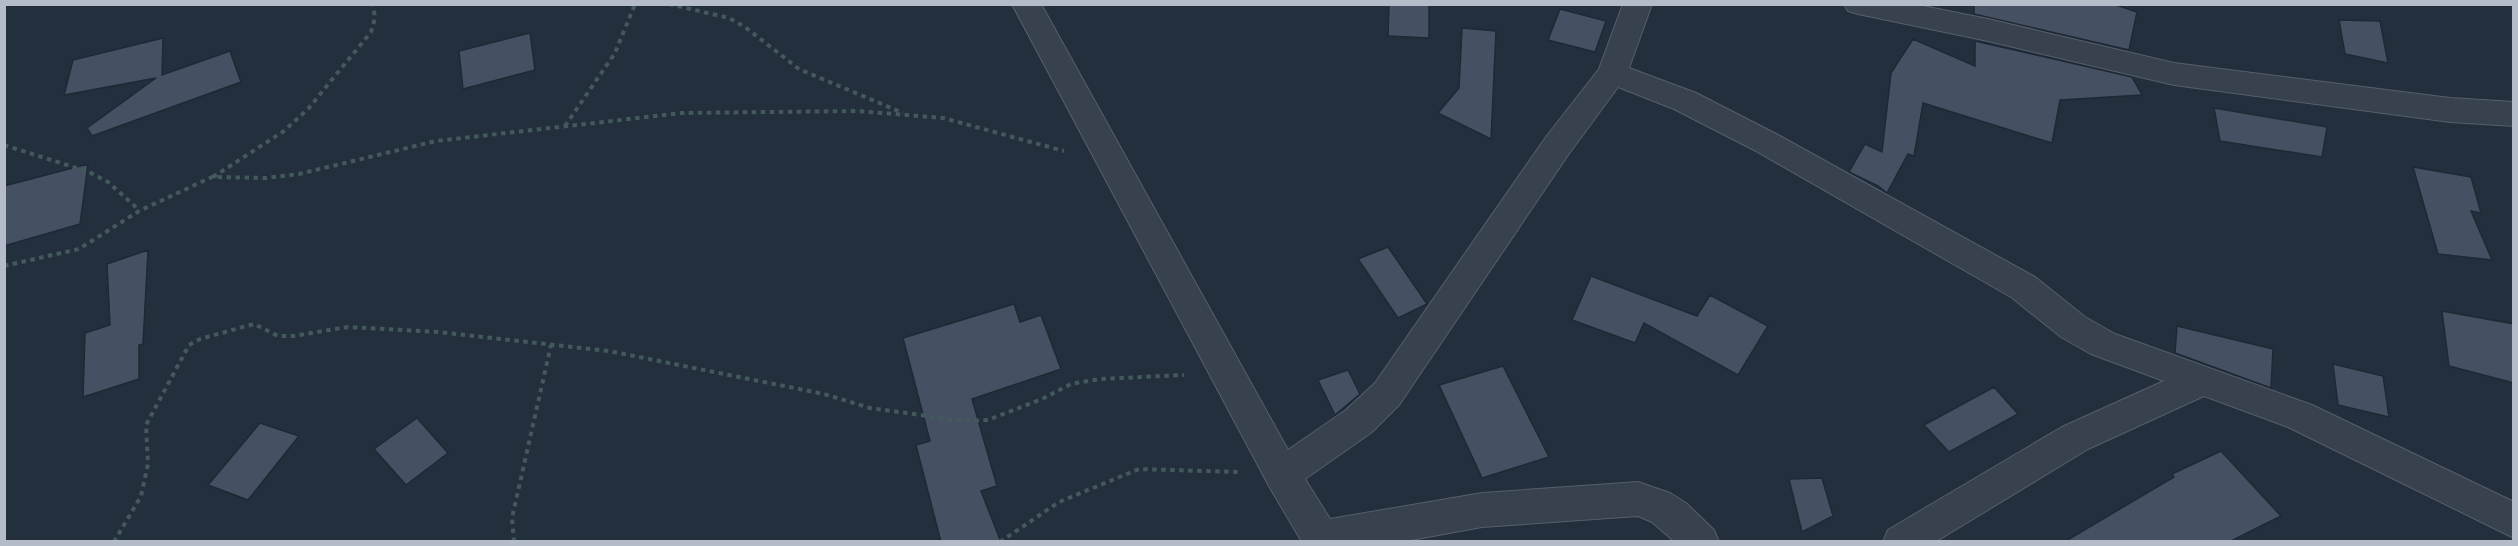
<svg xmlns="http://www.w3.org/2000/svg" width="2518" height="546" viewBox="0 0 2518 546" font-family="'Alegreya Sans',sans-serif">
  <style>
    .building { fill: #455162; stroke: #1f2835; stroke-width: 1.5 }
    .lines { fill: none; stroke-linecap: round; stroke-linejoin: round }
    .minor-casing { stroke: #565f6c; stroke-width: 2 }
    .path { stroke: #44595c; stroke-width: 4; stroke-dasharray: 4.5 4.5; stroke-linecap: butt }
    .minor { fill: #38414e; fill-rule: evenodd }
  </style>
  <rect width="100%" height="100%" fill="#242f3e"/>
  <path class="building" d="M 1389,4 L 1429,4 L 1429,38 L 1388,36 Z
    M 1974,4 L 2113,4 L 2137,12 L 2129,50 L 1974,14 Z
    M 1560,9 L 1606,21 L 1595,52 L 1548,40 Z
    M 2339,20 L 2380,21 L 2388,63 L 2345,54 Z
    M 1462,28 L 1496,31 L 1491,139 L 1438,113 L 1459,88 Z
    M 530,33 L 535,70 L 463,89 L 459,51 Z
    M 163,38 L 162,75 L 230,51 L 241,82 L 92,136 L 87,128 L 156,78 L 64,95 L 73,60 Z
    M 1913,39 L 1975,66 L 1975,41 L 2132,77 L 2142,95 L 2060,100 L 2052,143 L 1923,103 L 1914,156 L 1908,154 L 1887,193 L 1878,186 L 1849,172 L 1865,144 L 1882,152 L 1891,73 Z
    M 2214,108 L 2327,127 L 2322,157 L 2220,141 Z
    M 88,164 L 80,224 L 4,246 L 4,186 Z
    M 2413,167 L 2471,177 L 2481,213 L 2471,211 L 2492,260 L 2438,254 Z
    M 1388,247 L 1427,304 L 1398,318 L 1358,259 Z
    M 148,250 L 143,344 L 139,345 L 139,379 L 83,397 L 85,333 L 110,325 L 107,264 Z
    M 1591,276 L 1697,316 L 1710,295 L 1768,326 L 1738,375 L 1644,323 L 1635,343 L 1572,320 Z
    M 1014,304 L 1020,322 L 1041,315 L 1061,369 L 972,399 L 997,486 L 981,491 L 1001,542 L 941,542 L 916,445 L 930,441 L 903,338 Z
    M 2442,311 L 2514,324 L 2514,383 L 2449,366 Z
    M 2177,326 L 2273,349 L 2271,388 L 2175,353 Z
    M 2333,364 L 2383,376 L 2389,417 L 2338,405 Z
    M 1503,366 L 1549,457 L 1482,478 L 1439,385 Z
    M 1348,370 L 1360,394 L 1335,415 L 1318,380 Z
    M 1994,387 L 2018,414 L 1949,452 L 1924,425 Z
    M 417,418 L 448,453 L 406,485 L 374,449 Z
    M 260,423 L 299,436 L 248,500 L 208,485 Z
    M 2221,451 L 2281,516 L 2229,542 L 2064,542 L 2174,477 L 2172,474 Z
    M 1822,478 L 1833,516 L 1802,532 L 1789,479 Z"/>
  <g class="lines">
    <defs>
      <path id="minor" d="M 1012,4 L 1041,4 L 1288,450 L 1346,410 L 1375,383 L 1546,137 L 1599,69 L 1623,4 L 1652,4 L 1629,68 L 1696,93 L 1778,135 L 2035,277 L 2085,317 L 2115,334 L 2312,405 L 2514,502 L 2514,538 L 2288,427 L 2204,396 L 2088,449 L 1935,542 L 1883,542 L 1888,530 L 2062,427 L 2164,381 L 2091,354 L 2061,337 L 2011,297 L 1756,151 L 1674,109 L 1618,87 L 1568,155 L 1399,405 L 1372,432 L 1305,479 L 1330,519 L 1482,493 L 1638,482 L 1670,493 L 1686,503 L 1714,530 L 1719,542 L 1675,542 L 1652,522 L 1638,516 L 1482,527 L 1400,542 L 1302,542 L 1269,486 Z
        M 1844,4 L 1913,4 L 1988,19 L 2174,63 L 2450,98 L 2514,102 L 2514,126 L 2450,122 L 2174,85 L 1988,41 L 1858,14 L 1848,11 Z"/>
    </defs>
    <use href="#minor" class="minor-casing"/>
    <path class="path" d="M 669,4 L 729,18 L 745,27 L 799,69 L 903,113
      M 565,126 L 615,53 L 635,4
      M 4,145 L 89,172 L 108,182 L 139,210
      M 213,177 L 284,131 L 308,109 L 371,32 L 375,18 L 373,4
      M 4,266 L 79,249 L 139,211 L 212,177 L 266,178 L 299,174 L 436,141 L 682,113 L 858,111 L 943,118 L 1064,151
      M 114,542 L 141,496 L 148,464 L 146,425 L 189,345 L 200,339 L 254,324 L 278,336 L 293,336 L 348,327 L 438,332 L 609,351 L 824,394 L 870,408 L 964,421 L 988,420 L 1042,399 L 1071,384 L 1100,379 L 1184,375
      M 514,542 L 512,518 L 551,345
      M 1000,542 L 1059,502 L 1139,469 L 1238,472"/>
    <use href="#minor" class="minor"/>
  </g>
  <rect width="2518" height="546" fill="none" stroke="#b4bcc9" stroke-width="12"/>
</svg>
